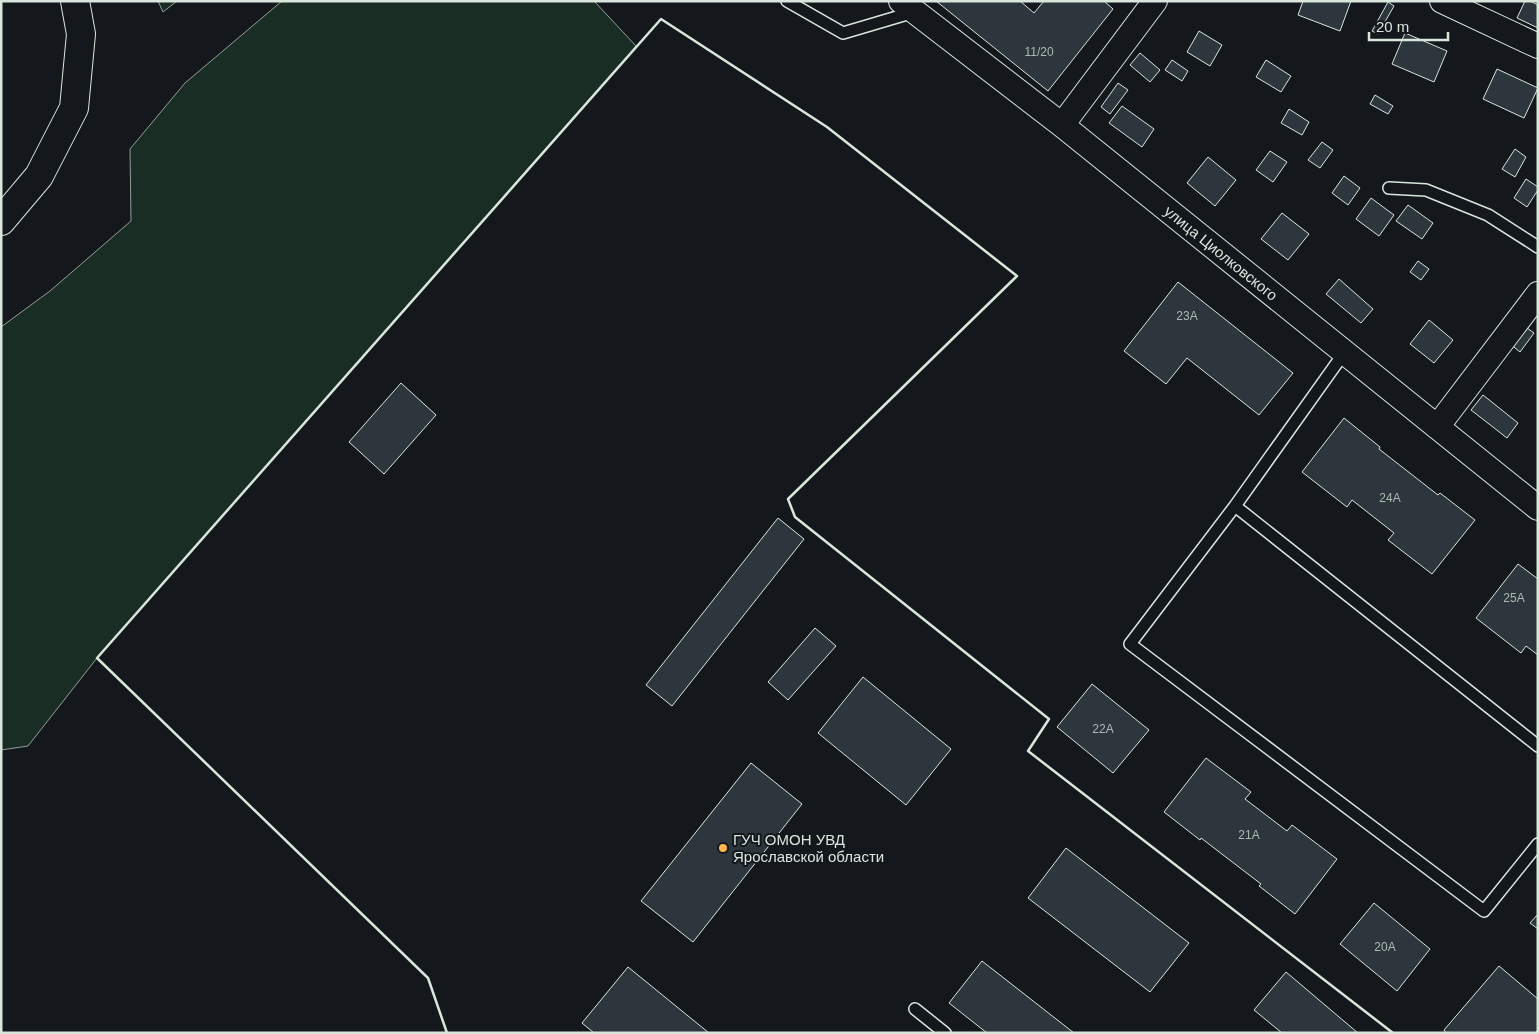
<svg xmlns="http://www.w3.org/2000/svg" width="1539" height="1034" viewBox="0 0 1539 1034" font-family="Helvetica,sans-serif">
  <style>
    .green { fill: #1a2d24; stroke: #939e99 }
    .building { fill: #2c363c; stroke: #d8e6dc }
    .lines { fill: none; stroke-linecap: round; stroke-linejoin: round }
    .lane-casing { stroke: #d8e6dc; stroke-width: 14 }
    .street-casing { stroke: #d8e6dc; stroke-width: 26 }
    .secondary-casing { stroke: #d8e6dc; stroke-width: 30 }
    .lane { stroke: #14181c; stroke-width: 11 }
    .street { stroke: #14181c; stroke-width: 24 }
    .secondary { stroke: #14181c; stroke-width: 28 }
    .wall { stroke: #d8e6dc; stroke-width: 2.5 }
    .poi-dot { fill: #ffb74d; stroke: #14181c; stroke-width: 2 }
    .labels { text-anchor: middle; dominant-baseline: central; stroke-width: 4; stroke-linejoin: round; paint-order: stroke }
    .number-label { font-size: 12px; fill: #adbab4 }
    .street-label { font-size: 15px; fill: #d8e6dc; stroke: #14181c }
    .poi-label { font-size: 15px; fill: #d8e6dc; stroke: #14181c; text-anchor: start }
  </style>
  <rect width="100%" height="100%" fill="#14181c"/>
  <path class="green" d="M 158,1 L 177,1 L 163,12 Z
    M 282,1 L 594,1 L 636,46 L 97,658 L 28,746 L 1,750 L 1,327 L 50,291 L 131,221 L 130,149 L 185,83 Z"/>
  <path class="building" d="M 936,1 L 1020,1 L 1034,13 L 1044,1 L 1104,1 L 1113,9 L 1048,91 Z
    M 1303,1 L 1351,1 L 1340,31 L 1298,15 Z
    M 1525,1 L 1530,1 L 1538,5 L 1538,28 L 1517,18 Z
    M 1388,2 L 1394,6 L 1378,34 L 1372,31 Z
    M 1199,31 L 1222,45 L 1210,66 L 1187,52 Z
    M 1405,33 L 1447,51 L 1434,82 L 1392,64 Z
    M 1140,53 L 1160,70 L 1150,82 L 1130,65 Z
    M 1172,60 L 1188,71 L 1182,81 L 1165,70 Z
    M 1266,60 L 1291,76 L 1281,92 L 1256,77 Z
    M 1497,69 L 1538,88 L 1524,118 L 1483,99 Z
    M 1118,83 L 1128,90 L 1110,114 L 1101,107 Z
    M 1375,95 L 1393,106 L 1388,114 L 1370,104 Z
    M 1122,106 L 1154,129 L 1142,147 L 1109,123 Z
    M 1289,109 L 1309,122 L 1302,135 L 1281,123 Z
    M 1322,142 L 1333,150 L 1320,168 L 1308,160 Z
    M 1515,149 L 1526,157 L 1515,177 L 1502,169 Z
    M 1270,151 L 1287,162 L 1273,182 L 1256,170 Z
    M 1208,157 L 1236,180 L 1215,206 L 1187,183 Z
    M 1344,176 L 1360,188 L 1348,205 L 1332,193 Z
    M 1526,179 L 1538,187 L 1538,190 L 1527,207 L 1514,198 Z
    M 1371,198 L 1394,215 L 1379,236 L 1356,219 Z
    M 1408,205 L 1433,223 L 1422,239 L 1396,221 Z
    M 1282,213 L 1309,234 L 1288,260 L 1261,239 Z
    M 1418,261 L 1429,269 L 1421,280 L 1410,272 Z
    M 1339,279 L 1373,309 L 1361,323 L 1326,294 Z
    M 1178,282 L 1293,373 L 1259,415 L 1187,358 L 1166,384 L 1124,351 Z
    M 1429,320 L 1453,340 L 1434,363 L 1410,344 Z
    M 1523,325 L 1534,333 L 1520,352 L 1509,343 Z
    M 401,383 L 436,415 L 384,474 L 349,442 Z
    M 1483,395 L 1518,423 L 1507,438 L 1471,410 Z
    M 1344,418 L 1380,447 L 1379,449 L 1438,495 L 1440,493 L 1475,520 L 1432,574 L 1388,540 L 1394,533 L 1352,500 L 1347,507 L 1302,472 Z
    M 778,518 L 804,539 L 672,706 L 646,685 Z
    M 1518,564 L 1538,579 L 1538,655 L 1526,646 L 1521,653 L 1476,618 Z
    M 815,628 L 836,646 L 788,700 L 768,682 Z
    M 863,677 L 951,749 L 906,805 L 818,733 Z
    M 1092,684 L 1149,730 L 1113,773 L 1057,727 Z
    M 1206,758 L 1251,792 L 1245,799 L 1287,831 L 1292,825 L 1337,859 L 1295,914 L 1259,886 L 1261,884 L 1201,838 L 1200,840 L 1164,812 Z
    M 751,763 L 802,804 L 693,942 L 641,901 Z
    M 1066,848 L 1189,943 L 1150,992 L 1028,898 Z
    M 1374,903 L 1430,949 L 1397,991 L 1340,944 Z
    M 1538,914 L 1538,929 L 1530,923 Z
    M 982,961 L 1074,1033 L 987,1033 L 949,1003 Z
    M 1499,966 L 1538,999 L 1538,1030 L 1535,1033 L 1446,1033 L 1444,1030 Z
    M 628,967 L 709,1033 L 594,1033 L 582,1023 Z
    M 1286,972 L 1358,1033 L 1282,1033 L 1254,1010 Z"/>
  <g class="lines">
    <defs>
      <path id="lane" d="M 787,1 L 843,33 L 914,12
        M 1389,188 L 1426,190 L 1488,215 L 1538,247
        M 1344,353 L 1235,506 L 1538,746
        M 1235,506 L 1130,644 L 1484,911 L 1538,844
        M 915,1009 L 945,1033"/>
      <path id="street" d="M 901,1 L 1062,125 L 1538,508
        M 1442,1 L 1538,46
        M 1062,125 L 1155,1
        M 1437,427 L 1538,294"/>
      <path id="secondary" d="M 1,221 L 39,176 L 74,108 L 81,34 L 75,1"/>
    </defs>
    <use href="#lane" class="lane-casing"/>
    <use href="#street" class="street-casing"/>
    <use href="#secondary" class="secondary-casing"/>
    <use href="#lane" class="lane"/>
    <use href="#street" class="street"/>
    <use href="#secondary" class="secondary"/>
    <path class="wall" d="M 447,1033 L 428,978 L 97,658 L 661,19 L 827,127 L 1017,276 L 788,499 L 795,517 L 1049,719 L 1028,751 L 1393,1033"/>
  </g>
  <circle class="poi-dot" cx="723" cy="848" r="5"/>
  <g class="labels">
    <g class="number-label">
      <text x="1039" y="52">11/20</text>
      <text x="1187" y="316">23А</text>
      <text x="1390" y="498">24А</text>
      <text x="1514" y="598">25А</text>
      <text x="1103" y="729">22А</text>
      <text x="1249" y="835">21А</text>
      <text x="1385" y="947">20А</text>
    </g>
    <g class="street-label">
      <text transform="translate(1221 253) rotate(39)">улица Циолковского</text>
    </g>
    <g class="poi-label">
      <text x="733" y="839">ГУЧ ОМОН УВД<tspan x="733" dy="17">Ярославской области</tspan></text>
    </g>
  </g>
  <rect width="1539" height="1034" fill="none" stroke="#d8e6dc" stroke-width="5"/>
  <path d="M1369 32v8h79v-8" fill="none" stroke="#d8e6dc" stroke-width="2.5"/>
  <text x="1376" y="32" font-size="15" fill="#d8e6dc" stroke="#14181c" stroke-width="4" paint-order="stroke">20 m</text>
</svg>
